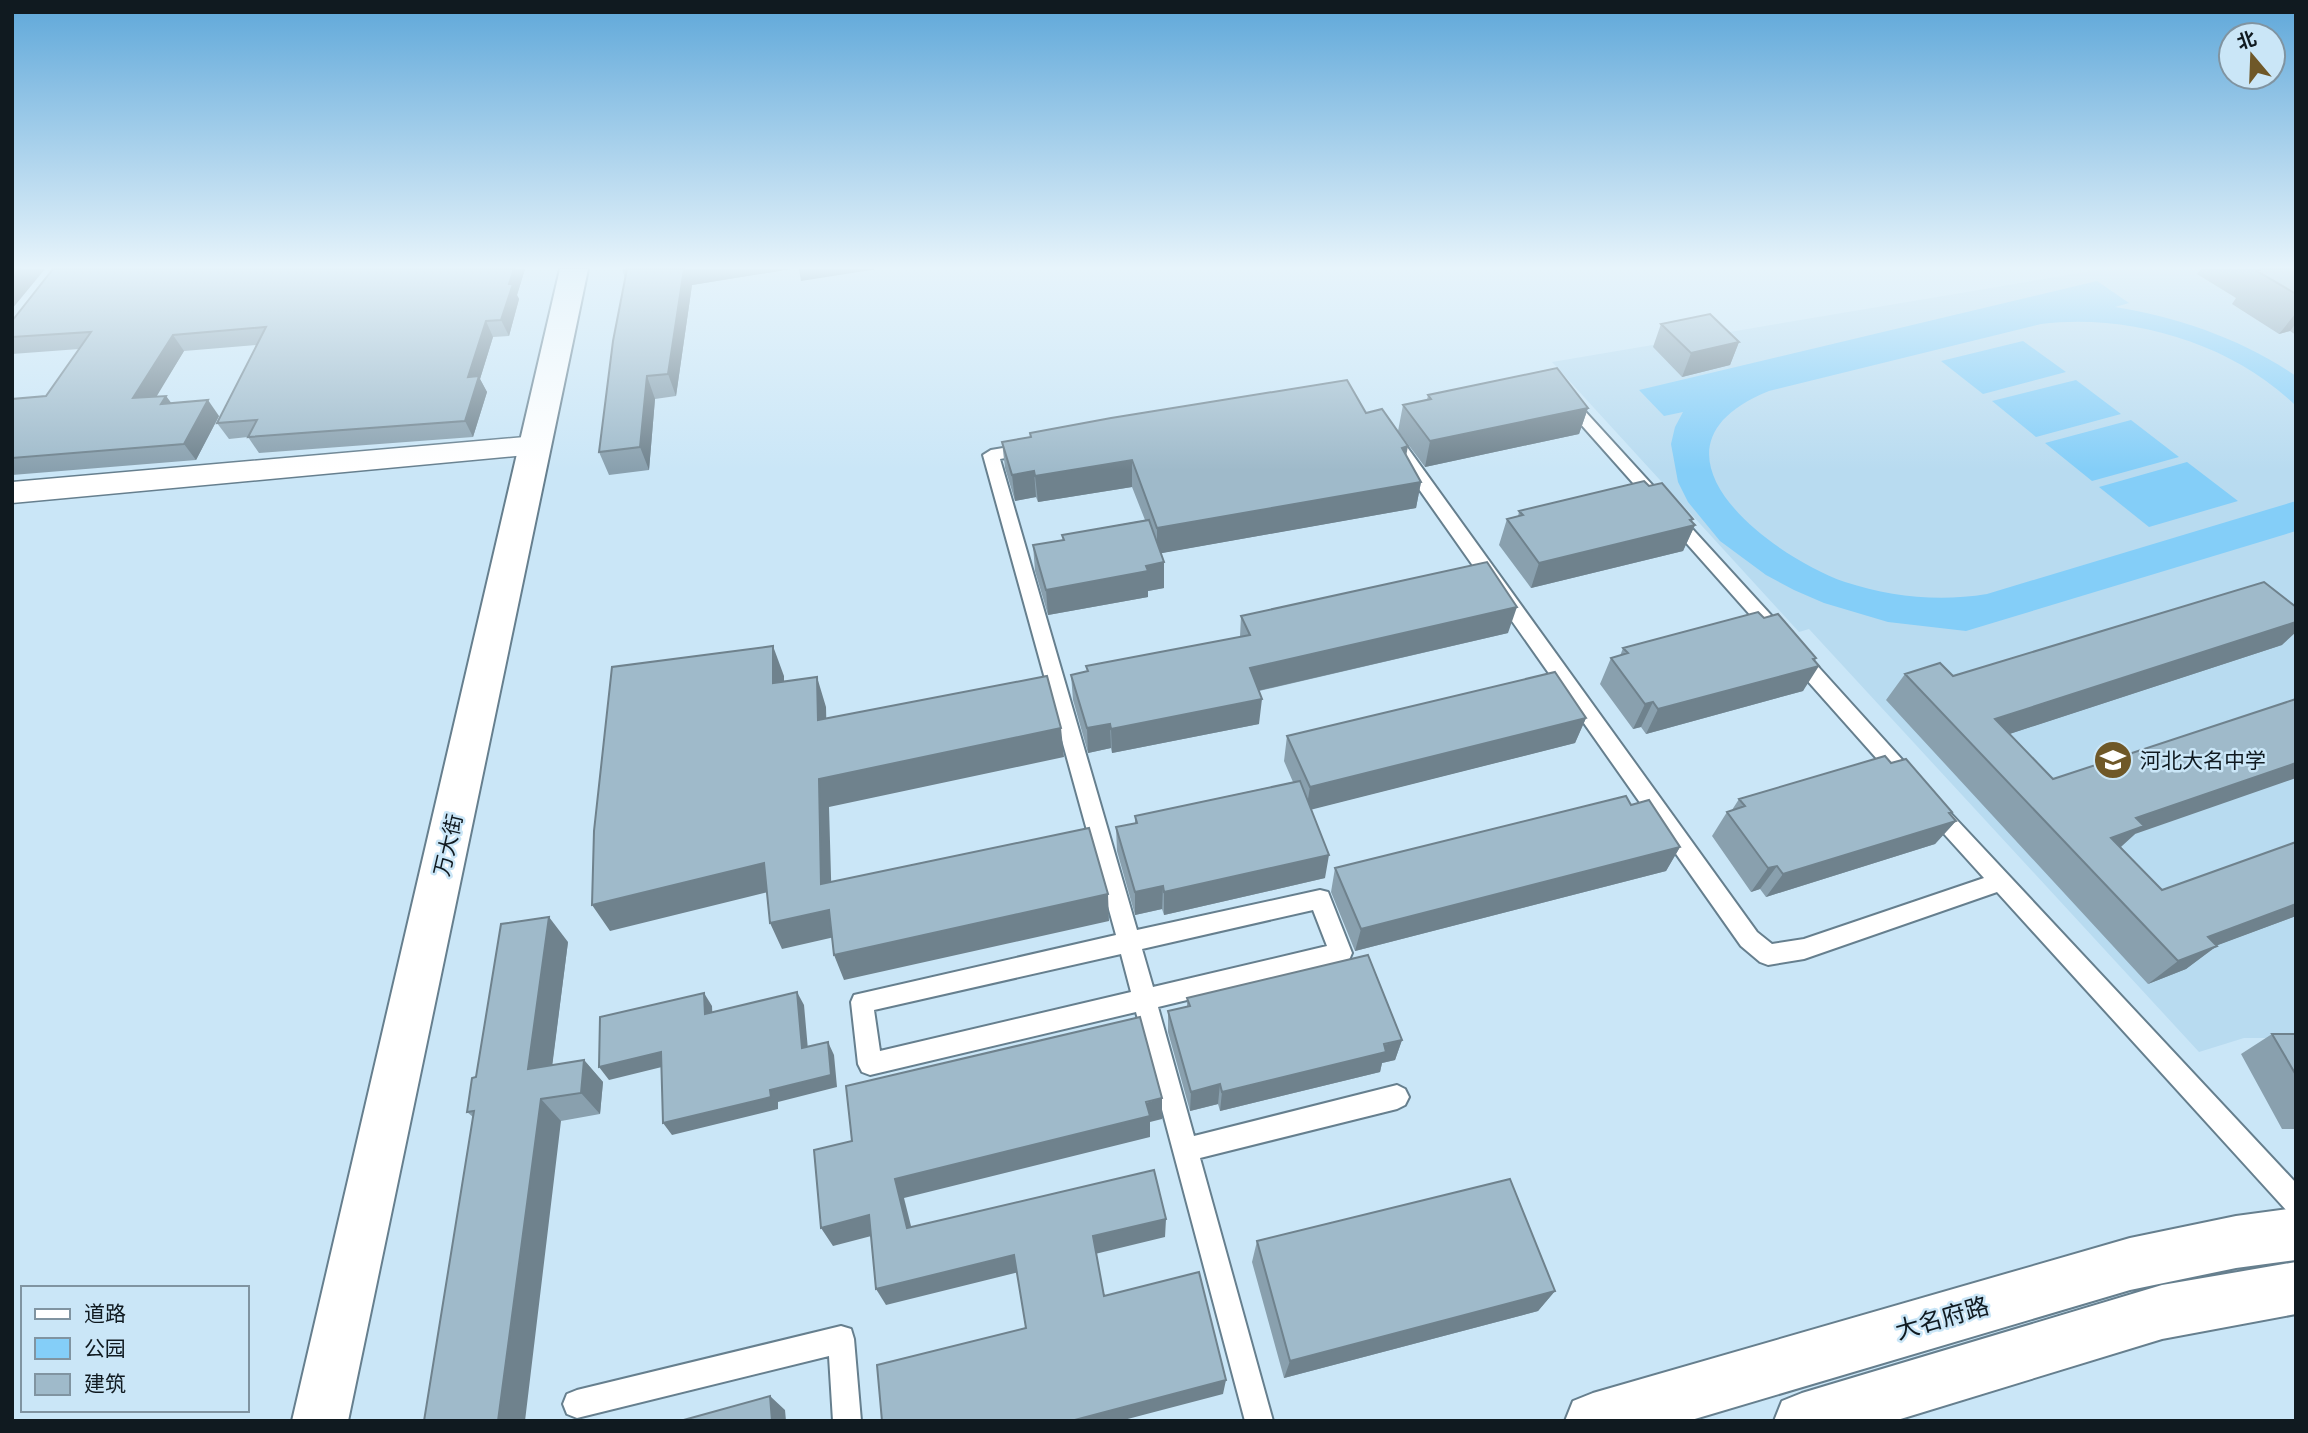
<svg xmlns="http://www.w3.org/2000/svg" width="2308" height="1433" viewBox="0 0 2308 1433" font-family="Helvetica,'Noto Sans SC',sans-serif">
  <style>
    .built { fill: #b8dbf0 }
    .green { fill: #84cef8 }
    .lines { fill: none; stroke-linecap: round; stroke-linejoin: round }
    .service-casing { stroke: #667f8e; stroke-width: 4 }
    .minor-casing { stroke: #667f8e; stroke-width: 3 }
    .tertiary-casing { stroke: #667f8e; stroke-width: 4 }
    .service { fill: #fff; fill-rule: evenodd }
    .minor { fill: #fff; fill-rule: evenodd }
    .tertiary { fill: #fff; fill-rule: evenodd }
    .wall { fill: #89a0ae }
    .shaded-wall { fill: #6f828d }
    .building { fill: #9fbaca; stroke: #6f828d; stroke-width: 2 }
    .labels { text-anchor: middle; dominant-baseline: central; stroke-width: 5; stroke-linejoin: round; paint-order: stroke }
    .poi-label { font-size: 21px; fill: #101a20; stroke: #cae6f7; text-anchor: start }
    .street-label { font-size: 21px; fill: #101a20; stroke: #cae6f7 }
    .near-street-label { font-size: 24px; fill: #101a20; stroke: #cae6f7 }
  </style>
  <rect width="100%" height="100%" fill="#cae6f7"/>
  <path class="built" d="M 2103,269 L 2296,269 L 2296,1038 L 2244,1038 L 2199,1052 L 1809,629 L 1799,632 L 1552,362 Z"/>
  <path class="green" d="M 2097,281 L 2129,303 L 2115,307 C 2180,318 2242,339 2296,376 L 2296,406 C 2232,343 2129,313 2041,324 L 1769,391 C 1630,447 1766,554 1845,582 C 1891,597 1939,602 1987,594 L 2296,501 L 2296,531 L 1966,631 L 1888,622 L 1824,603 L 1794,590 L 1766,575 L 1720,541 L 1688,502 L 1678,482 L 1671,444 L 1675,427 L 1683,412 L 1664,416 L 1639,390 Z
    M 2023,341 L 2066,372 L 1983,394 L 1941,361 Z
    M 2076,380 L 2121,414 L 2036,437 L 1992,401 Z
    M 2131,420 L 2179,457 L 2092,481 L 2045,443 Z
    M 2187,462 L 2238,501 L 2149,527 L 2099,487 Z"/>
  <g class="lines">
    <defs>
      <path id="service" d="M 1567,395 L 1572,397 L 1780,625 L 1783,630 L 1780,635 L 1768,635 L 1562,403 L 1559,400 Z
        M 1028,444 L 1036,449 L 1034,453 L 1000,459 L 1137,930 L 1320,890 L 1328,892 L 1352,953 L 1349,960 L 1341,963 L 1158,1007 L 1194,1136 L 1397,1085 L 1405,1089 L 1409,1097 L 1405,1105 L 1397,1109 L 1200,1158 L 1273,1421 L 1245,1421 L 1136,1012 L 870,1075 L 862,1072 L 858,1064 L 851,1002 L 854,995 L 1116,935 L 983,455 L 991,450 ZM 1313,910 L 1327,946 L 1153,987 L 1142,949 ZM 1121,954 L 1131,992 L 880,1051 L 874,1010 Z
        M 1401,446 L 1407,447 L 1757,932 L 1772,944 L 1804,939 L 1984,878 L 1927,815 L 1924,809 L 1927,803 L 1934,801 L 1941,803 L 2296,1183 L 2296,1215 L 2287,1211 L 1997,892 L 1804,959 L 1768,965 L 1760,962 L 1741,946 L 1395,455 L 1393,451 L 1395,447 Z
        M 1796,648 L 1803,650 L 1916,775 L 1919,781 L 1916,787 L 1909,789 L 1902,787 L 1789,660 L 1787,655 L 1789,650 Z
        M 841,1326 L 851,1329 L 854,1339 L 861,1421 L 833,1421 L 829,1356 L 577,1418 L 567,1414 L 563,1404 L 567,1394 L 577,1390 Z"/>
      <path id="minor" d="M 536,436 L 547,439 L 551,446 L 547,453 L 12,503 L 12,482 Z"/>
      <path id="tertiary" d="M 560,269 L 588,269 L 348,1421 L 292,1421 Z
        M 2296,1208 L 2296,1260 L 2236,1268 L 2130,1290 L 1688,1421 L 1565,1421 L 1573,1401 L 1593,1393 L 2130,1238 L 2236,1216 Z
        M 2296,1262 L 2296,1314 L 2162,1339 L 1894,1421 L 1774,1421 L 1782,1401 L 1802,1393 L 2162,1285 Z"/>
    </defs>
    <use href="#service" class="service-casing"/>
    <use href="#minor" class="minor-casing"/>
    <use href="#tertiary" class="tertiary-casing"/>
    <use href="#service" class="service"/>
    <use href="#minor" class="minor"/>
    <use href="#tertiary" class="tertiary"/>
  </g>
  <path class="wall" d="M 53,269 L 525,269 L 517,295 L 519,299 L 509,336 L 493,337 L 480,379 L 487,392 L 473,437 L 259,453 L 248,437 L 229,439 L 217,423 L 257,345 L 184,351 L 156,396 L 166,396 L 171,403 L 219,416 L 196,460 L 12,475 L 12,399 L 46,396 L 79,349 L 12,354 L 12,321 Z
    M 622,269 L 791,269 L 692,285 L 676,396 L 655,399 L 649,470 L 609,475 L 599,452 L 625,278 Z
    M 2201,269 L 2296,269 L 2296,335 L 2290,331 L 2279,334 L 2232,304 L 2236,298 L 2197,274 Z
    M 1661,324 L 1739,342 L 1730,365 L 1682,377 L 1653,347 Z
    M 1428,395 L 1588,408 L 1579,434 L 1425,467 L 1398,431 L 1403,405 L 1427,400 Z
    M 1366,413 L 1406,456 L 1421,482 L 1416,508 L 1161,553 L 1164,562 L 1164,588 L 1148,591 L 1148,597 L 1048,615 L 1035,571 L 1033,545 L 1063,540 L 1062,535 L 1145,520 L 1132,487 L 1038,502 L 1036,497 L 1015,501 L 1005,468 L 1002,442 L 1030,437 L 1030,433 Z
    M 1649,486 L 1695,525 L 1683,551 L 1531,588 L 1499,545 L 1507,519 L 1518,517 L 1519,511 Z
    M 1241,616 L 1508,633 L 1259,691 L 1259,724 L 1112,753 L 1111,748 L 1088,753 L 1073,700 L 1071,675 L 1087,672 L 1086,666 L 1240,637 Z
    M 1764,618 L 1816,658 L 1803,691 L 1646,734 L 1641,727 L 1633,729 L 1600,684 L 1611,658 L 1620,656 L 1623,648 Z
    M 2282,645 L 2009,734 L 2053,779 L 2135,834 L 2121,847 L 2162,890 L 2296,842 L 2296,916 L 2217,945 L 2186,969 L 2148,984 L 1886,700 L 1905,674 L 1953,676 Z
    M 1586,718 L 1575,743 L 1311,809 L 1325,878 L 1164,915 L 1162,909 L 1135,915 L 1117,851 L 1116,827 L 1135,823 L 1135,816 L 1293,782 L 1284,761 L 1287,736 Z
    M 1891,763 L 1950,814 L 1956,821 L 1935,844 L 1766,897 L 1760,889 L 1751,892 L 1712,836 L 1727,812 L 1732,810 L 1739,799 Z
    M 1680,847 L 1666,871 L 1355,951 L 1331,892 L 1335,868 Z
    M 568,942 L 552,1065 L 584,1060 L 603,1082 L 600,1114 L 561,1121 L 473,1117 L 467,1112 L 476,1077 Z
    M 1187,998 L 1402,1040 L 1395,1060 L 1382,1063 L 1380,1072 L 1220,1111 L 1218,1104 L 1190,1111 L 1168,1032 L 1168,1011 L 1187,1007 Z
    M 2272,1034 L 2296,1034 L 2296,1129 L 2282,1129 L 2241,1054 Z
    M 1257,1241 L 1555,1291 L 1538,1311 L 1284,1378 L 1252,1262 Z"/>
  <path class="shaded-wall" d="M 20,269 L 45,269 L 12,309 L 12,278 Z
    M 514,269 L 525,269 L 517,295 L 519,299 L 509,336 L 501,320 L 509,284 Z
    M 684,269 L 791,269 L 692,285 L 676,396 L 668,374 Z
    M 799,269 L 877,269 L 801,281 Z
    M 2296,313 L 2296,323 L 2290,331 L 2279,334 Z
    M 486,321 L 493,337 L 480,379 L 487,392 L 473,437 L 465,421 L 468,377 Z
    M 173,335 L 184,351 L 146,414 L 133,398 Z
    M 1739,342 L 1730,365 L 1682,377 L 1691,353 Z
    M 647,376 L 655,399 L 649,470 L 640,447 Z
    M 166,396 L 178,412 L 161,404 Z
    M 208,400 L 219,416 L 196,460 L 184,444 Z
    M 1588,408 L 1579,434 L 1425,467 L 1430,441 Z
    M 1408,446 L 1403,472 L 1402,448 Z
    M 1132,460 L 1132,487 L 1038,502 L 1035,476 Z
    M 1034,471 L 1036,497 L 1015,501 L 1012,475 Z
    M 1421,482 L 1416,508 L 1157,554 L 1157,528 Z
    M 1693,519 L 1689,527 L 1695,525 L 1683,551 L 1531,588 L 1539,563 Z
    M 1164,562 L 1164,588 L 1148,591 L 1148,597 L 1048,615 L 1046,590 L 1146,566 Z
    M 1517,607 L 1508,633 L 1248,693 L 1250,668 Z
    M 2296,622 L 2296,632 L 2282,645 L 1973,746 L 1995,719 Z
    M 773,646 L 784,676 L 784,713 L 773,683 Z
    M 1816,658 L 1810,668 L 1819,666 L 1803,691 L 1646,734 L 1658,709 Z
    M 817,677 L 826,707 L 827,749 L 818,720 Z
    M 1262,699 L 1259,724 L 1112,753 L 1111,729 Z
    M 1653,702 L 1641,727 L 1633,729 L 1645,704 Z
    M 1586,718 L 1575,743 L 1306,811 L 1310,787 Z
    M 1110,724 L 1111,748 L 1088,753 L 1087,728 Z
    M 1061,728 L 1064,757 L 829,807 L 832,911 L 821,884 L 819,779 Z
    M 2296,763 L 2296,778 L 2135,834 L 2116,851 L 2111,838 L 2136,818 Z
    M 1952,812 L 1941,825 L 1956,821 L 1935,844 L 1766,897 L 1783,874 Z
    M 1680,847 L 1666,871 L 1355,951 L 1361,929 Z
    M 1329,855 L 1325,878 L 1164,915 L 1164,892 Z
    M 764,863 L 776,890 L 610,931 L 592,905 Z
    M 1777,866 L 1760,889 L 1751,892 L 1768,868 Z
    M 1163,886 L 1162,909 L 1135,915 L 1135,892 Z
    M 1108,894 L 1109,921 L 844,980 L 834,955 Z
    M 2296,904 L 2296,916 L 2178,960 L 2208,937 Z
    M 829,910 L 839,936 L 782,949 L 770,923 Z
    M 549,917 L 568,942 L 549,1091 L 528,1069 Z
    M 2217,946 L 2186,969 L 2148,984 L 2178,961 Z
    M 797,992 L 804,1005 L 809,1061 L 802,1048 Z
    M 704,993 L 712,1006 L 713,1027 L 705,1014 Z
    M 1402,1040 L 1395,1060 L 1382,1063 L 1380,1072 L 1220,1111 L 1222,1092 Z
    M 828,1042 L 834,1055 L 837,1087 L 778,1102 L 778,1109 L 672,1135 L 663,1123 L 770,1090 Z
    M 661,1052 L 670,1065 L 609,1080 L 599,1067 Z
    M 584,1060 L 603,1082 L 600,1114 L 581,1093 Z
    M 1220,1084 L 1218,1104 L 1190,1111 L 1191,1092 Z
    M 1162,1098 L 1162,1119 L 1150,1122 L 1150,1137 L 904,1198 L 916,1246 L 907,1228 L 895,1179 Z
    M 541,1099 L 561,1121 L 525,1421 L 498,1421 Z
    M 869,1215 L 879,1234 L 833,1246 L 821,1228 Z
    M 1166,1219 L 1165,1237 L 1095,1254 L 1093,1236 Z
    M 1014,1255 L 1019,1272 L 886,1305 L 876,1289 Z
    M 1555,1291 L 1538,1311 L 1284,1378 L 1290,1361 Z
    M 1226,1380 L 1223,1394 L 1120,1421 L 1071,1421 Z
    M 770,1396 L 785,1410 L 786,1421 L 772,1421 Z"/>
  <path class="building" d="M 12,269 L 20,269 L 12,278 Z
    M 53,269 L 514,269 L 509,284 L 513,284 L 501,320 L 486,321 L 468,377 L 479,376 L 465,421 L 248,437 L 257,420 L 217,423 L 266,327 L 173,335 L 133,398 L 166,396 L 161,404 L 208,400 L 184,444 L 12,458 L 12,399 L 46,396 L 91,332 L 12,337 L 12,321 Z
    M 627,269 L 684,269 L 668,374 L 647,376 L 640,447 L 599,452 L 613,341 Z
    M 2261,269 L 2296,269 L 2296,294 L 2257,271 Z
    M 1710,314 L 1739,342 L 1691,353 L 1661,324 Z
    M 1557,368 L 1588,408 L 1430,441 L 1403,405 L 1431,399 L 1428,395 Z
    M 1347,380 L 1366,413 L 1382,409 L 1408,446 L 1402,448 L 1421,482 L 1157,528 L 1132,460 L 1035,476 L 1034,471 L 1012,475 L 1002,442 L 1031,437 L 1030,433 L 1111,418 Z
    M 1644,481 L 1649,486 L 1662,483 L 1693,519 L 1690,520 L 1695,525 L 1539,563 L 1507,519 L 1523,515 L 1519,511 Z
    M 1149,520 L 1164,562 L 1146,566 L 1148,571 L 1046,590 L 1033,545 L 1064,540 L 1062,535 Z
    M 1487,562 L 1517,607 L 1250,668 L 1262,699 L 1111,729 L 1110,724 L 1087,728 L 1071,675 L 1088,671 L 1086,666 L 1250,635 L 1241,616 Z
    M 2264,582 L 2296,607 L 2296,622 L 1995,719 L 2053,779 L 2296,699 L 2296,763 L 2136,818 L 2144,826 L 2111,838 L 2162,890 L 2296,842 L 2296,904 L 2208,937 L 2217,946 L 2178,961 L 1905,674 L 1940,663 L 1953,676 Z
    M 1758,612 L 1764,618 L 1778,614 L 1816,658 L 1813,659 L 1819,666 L 1658,709 L 1653,702 L 1645,704 L 1611,658 L 1628,653 L 1623,648 Z
    M 773,646 L 773,683 L 817,677 L 818,720 L 1047,676 L 1061,728 L 819,779 L 821,884 L 1089,828 L 1108,894 L 834,955 L 829,910 L 770,923 L 764,863 L 592,905 L 594,831 L 612,667 Z
    M 1555,672 L 1586,718 L 1310,787 L 1287,736 Z
    M 1885,756 L 1891,763 L 1906,759 L 1952,812 L 1949,813 L 1956,821 L 1783,874 L 1777,866 L 1768,868 L 1727,812 L 1745,806 L 1739,799 Z
    M 1300,781 L 1329,855 L 1164,892 L 1163,886 L 1135,892 L 1116,827 L 1137,823 L 1135,816 Z
    M 1626,796 L 1631,805 L 1649,800 L 1680,847 L 1361,929 L 1335,868 Z
    M 549,917 L 528,1069 L 584,1060 L 581,1093 L 541,1099 L 498,1421 L 424,1421 L 474,1111 L 467,1112 L 472,1078 L 476,1077 L 501,924 Z
    M 1368,955 L 1402,1040 L 1384,1044 L 1386,1052 L 1222,1092 L 1220,1084 L 1191,1092 L 1168,1011 L 1190,1006 L 1187,998 Z
    M 797,992 L 802,1048 L 828,1042 L 831,1075 L 770,1090 L 771,1097 L 663,1123 L 661,1052 L 599,1067 L 600,1017 L 704,993 L 705,1014 Z
    M 1140,1017 L 1162,1098 L 1146,1102 L 1150,1116 L 895,1179 L 907,1228 L 1154,1170 L 1166,1219 L 1093,1236 L 1104,1296 L 1199,1272 L 1226,1380 L 1071,1421 L 882,1421 L 877,1365 L 1026,1328 L 1014,1255 L 876,1289 L 869,1215 L 821,1228 L 814,1150 L 852,1141 L 846,1086 Z
    M 2272,1034 L 2296,1034 L 2296,1075 Z
    M 1510,1179 L 1555,1291 L 1290,1361 L 1257,1241 Z
    M 770,1396 L 772,1421 L 680,1421 Z"/>
  <linearGradient id="sky" x2="0" y2="1"><stop stop-color="#5ea7d9"/><stop offset="0.57" stop-color="#e7f4fb"/><stop offset="1" stop-color="#e7f4fb" stop-opacity="0"/></linearGradient>
  <rect width="2308" height="470" fill="url(#sky)"/>
  <defs>
    <symbol id="school-disc" viewBox="-11 -11 22 22"><circle r="9.5" fill="#6f5828" stroke="#cae6f7"/><path d="M0-5L7-2L0 1L-7-2ZM-4 1L0 2.5L4 1V4Q0 6-4 4Z" fill="#fff"/></symbol>
  </defs>
  <g fill-rule="evenodd">
    <use href="#school-disc" x="2091" y="738" width="44" height="44"/>
  </g>
  <g class="labels">
    <g class="poi-label">
      <text x="2140" y="760">河北大名中学</text>
    </g>
    <g class="street-label">
      <text transform="translate(448 845) rotate(-77)">万大街</text>
    </g>
    <g class="near-street-label">
      <text transform="translate(1942 1318) rotate(-16)">大名府路</text>
    </g>
  </g>
  <rect width="2308" height="1433" fill="none" stroke="#101a20" stroke-width="28"/>
  <rect x="21" y="1286" width="228" height="126" fill="#cae6f7" stroke="#8094a1" stroke-width="2"/>
  <rect x="35" y="1309" width="35" height="10" fill="#ffffff" stroke="#8094a1" stroke-width="2"/>
  <text x="84" y="1321" font-size="21" fill="#101a20">道路</text>
  <rect x="35" y="1338" width="35" height="21" fill="#84cef8" stroke="#8094a1" stroke-width="2"/>
  <text x="84" y="1356" font-size="21" fill="#101a20">公园</text>
  <rect x="35" y="1374" width="35" height="21" fill="#9fbaca" stroke="#8094a1" stroke-width="2"/>
  <text x="84" y="1391" font-size="21" fill="#101a20">建筑</text>
  <g transform="translate(2252 56) rotate(341)"><circle r="33" fill="#cae6f7" stroke="#8094a1" stroke-width="2"/>
  <path d="M0-5L12 26L0 18L-12 26Z" fill="#6f5828"/>
  <text y="-10" font-size="19" font-weight="bold" text-anchor="middle" fill="#101a20">北</text>
  </g>
</svg>
